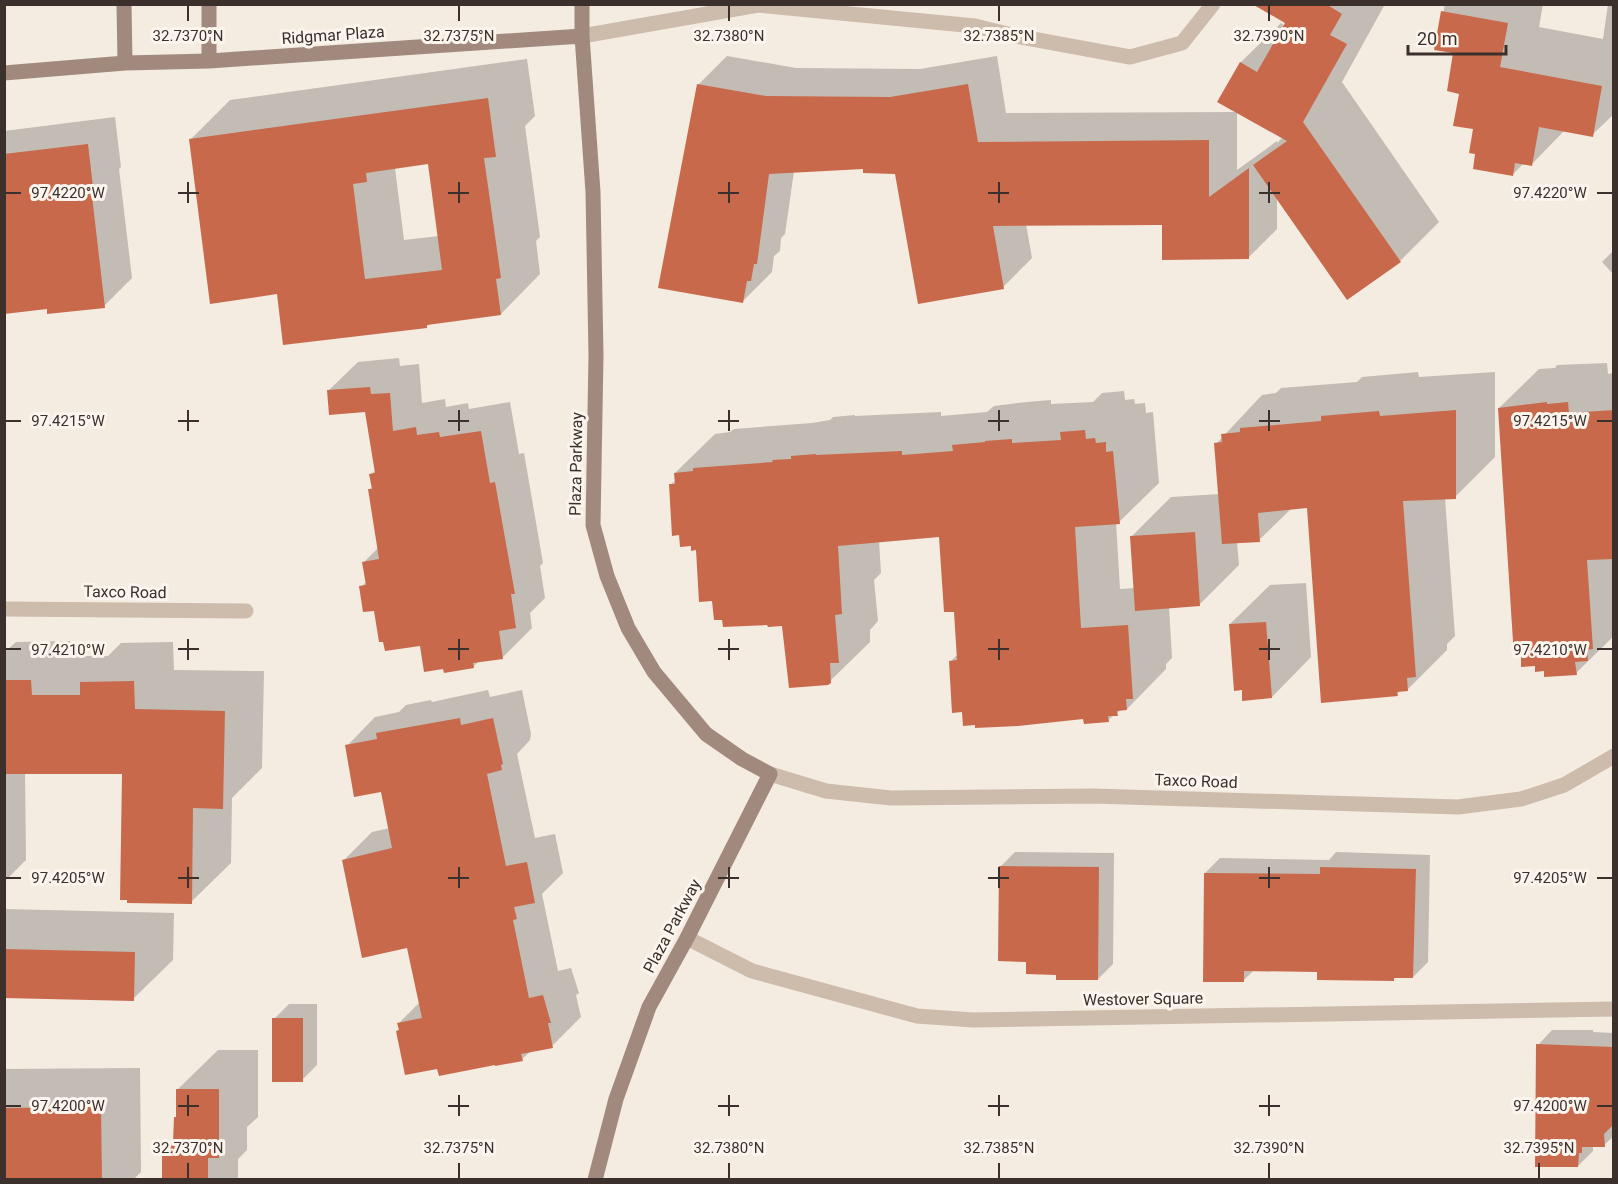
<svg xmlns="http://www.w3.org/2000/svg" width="1618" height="1184" viewBox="0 0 1618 1184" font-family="Roboto,sans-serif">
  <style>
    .shadow { fill: #0003; fill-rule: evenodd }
    .building { fill: #c8694b; fill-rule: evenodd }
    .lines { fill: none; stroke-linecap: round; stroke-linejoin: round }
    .street { stroke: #cdbbac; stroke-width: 15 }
    .secondary { stroke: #a18a7d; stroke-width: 15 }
    .ticks { fill: none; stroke: #3b302b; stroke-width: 2 }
    .labels { text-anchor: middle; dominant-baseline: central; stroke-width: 6; stroke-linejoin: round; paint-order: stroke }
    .street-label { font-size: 16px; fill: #3b302b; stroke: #fbf5ee }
    .ticks-label { font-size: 15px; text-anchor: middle; fill: #3b302b; stroke: #fbf5ee; stroke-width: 6; stroke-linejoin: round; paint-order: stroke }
  </style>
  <rect width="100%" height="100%" fill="#f4ebe1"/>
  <path class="shadow" d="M 1273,4 L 1385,4 L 1342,82 L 1439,222 L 1400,261 L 1277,197 L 1277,229 L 1248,258 L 1164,224 L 1026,224 L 1032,258 L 1003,287 L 896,173 L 865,168 L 794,171 L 785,234 L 781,238 L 780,251 L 774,256 L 772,272 L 743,301 L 698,85 L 727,56 L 796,68 L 920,69 L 997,56 L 1006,113 L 1237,112 L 1237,170 L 1277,141 L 1277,143 L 1283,137 L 1219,102 L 1241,62 L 1281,23 L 1285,26 L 1287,23 Z
    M 1445,4 L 1543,4 L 1539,27 L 1603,39 L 1608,4 L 1614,4 L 1614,114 L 1592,135 L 1565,130 L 1531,165 L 1524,163 L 1512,175 L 1477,153 L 1475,128 L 1461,92 L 1455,52 L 1436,49 Z
    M 527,59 L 535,116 L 525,126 L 540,237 L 536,241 L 540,274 L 501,314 L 430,323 L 427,326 L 278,292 L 190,140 L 230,100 ZM 429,163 L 439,236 L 404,240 L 395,168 Z
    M 115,117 L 121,167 L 119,169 L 132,278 L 104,306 L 48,307 L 4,312 L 4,131 Z
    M 1614,250 L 1614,275 L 1602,262 Z
    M 399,358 L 400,366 L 419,364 L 422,403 L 445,399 L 446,407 L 468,403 L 469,409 L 510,402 L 519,454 L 524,453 L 543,563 L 540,566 L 545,598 L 530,613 L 532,628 L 503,657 L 479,661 L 473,667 L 421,644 L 375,609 L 361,587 L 367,581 L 364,562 L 379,547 L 369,490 L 373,486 L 371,474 L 376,470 L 367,411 L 328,391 L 358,362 Z
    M 1607,363 L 1608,374 L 1614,373 L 1614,636 L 1576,673 L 1499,408 L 1539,369 L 1555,368 L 1557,365 Z
    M 1418,372 L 1419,377 L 1495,372 L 1495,457 L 1455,497 L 1445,498 L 1455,636 L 1447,644 L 1447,650 L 1407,690 L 1401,690 L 1397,694 L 1308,507 L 1292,508 L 1259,540 L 1237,542 L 1239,565 L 1199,605 L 1169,607 L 1172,658 L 1166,664 L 1166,669 L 1127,709 L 1122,709 L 1108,720 L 1085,717 L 964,711 L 950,662 L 958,654 L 955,610 L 940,535 L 879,541 L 881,573 L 874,580 L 878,621 L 870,630 L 870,642 L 830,681 L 783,625 L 724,618 L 713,600 L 697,549 L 670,485 L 676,480 L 675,473 L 715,434 L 730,432 L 734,429 L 812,423 L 830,420 L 833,417 L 855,415 L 855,416 L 941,412 L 941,416 L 987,412 L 994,406 L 1027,402 L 1051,400 L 1051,404 L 1093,402 L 1102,393 L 1124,391 L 1125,400 L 1134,399 L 1135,404 L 1145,403 L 1146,413 L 1153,412 L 1159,483 L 1119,522 L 1116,522 L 1120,589 L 1135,588 L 1132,536 L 1171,497 L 1220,494 L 1216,444 L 1262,395 L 1276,393 L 1281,388 L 1357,382 L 1362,377 Z
    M 1306,583 L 1311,657 L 1272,697 L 1243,689 L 1230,624 L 1270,585 Z
    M 70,641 L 71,656 L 108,656 L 121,643 L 173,642 L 174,670 L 264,671 L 262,768 L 232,798 L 231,863 L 191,902 L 124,773 L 25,773 L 26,860 L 4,882 L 4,653 L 16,642 Z
    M 488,690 L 490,697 L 522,690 L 531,734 L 530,740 L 517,754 L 535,838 L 555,834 L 563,873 L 542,894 L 558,971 L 571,968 L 579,993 L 576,995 L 581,1017 L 552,1046 L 531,1051 L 522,1059 L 438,1067 L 397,1031 L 400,1029 L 399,1023 L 420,1002 L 408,946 L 343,861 L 372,832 L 390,828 L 382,790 L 347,746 L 375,717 L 399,712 L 406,705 L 431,700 L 432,702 Z
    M 1015,852 L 1114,853 L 1113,964 L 1098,979 L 1057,974 L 1028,960 L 1000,867 Z
    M 1336,852 L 1430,855 L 1428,962 L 1413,977 L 1397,976 L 1393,980 L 1319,971 L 1254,970 L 1243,981 L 1205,873 L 1220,858 L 1329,860 Z
    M 4,909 L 174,913 L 173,960 L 133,999 L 4,997 Z
    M 289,1004 L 317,1004 L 317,1065 L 302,1080 L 274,1019 Z
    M 1552,1030 L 1593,1030 L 1593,1032 L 1614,1033 L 1614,1136 L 1604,1145 L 1593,1145 L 1593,1151 L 1578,1166 L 1538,1045 Z
    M 218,1050 L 258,1050 L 258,1117 L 247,1127 L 247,1150 L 238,1159 L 238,1180 L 164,1180 L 164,1155 L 171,1148 L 171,1143 L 175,1139 L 178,1115 L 178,1089 Z
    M 140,1068 L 141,1172 L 133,1180 L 4,1180 L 4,1069 Z"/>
  <path class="building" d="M 1252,4 L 1326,4 L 1342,14 L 1330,35 L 1347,44 L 1303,122 L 1401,262 L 1347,300 L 1253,165 L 1287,141 L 1217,102 L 1240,62 L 1257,72 L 1285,23 Z
    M 1441,11 L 1508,23 L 1500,67 L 1602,86 L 1593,137 L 1539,127 L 1532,166 L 1515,163 L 1513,176 L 1473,169 L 1475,154 L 1469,153 L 1473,129 L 1453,126 L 1459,94 L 1447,91 L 1453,53 L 1434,50 Z
    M 697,84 L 766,96 L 890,97 L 968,84 L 978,142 L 1209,140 L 1209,197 L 1249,168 L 1249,259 L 1162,260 L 1162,225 L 993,226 L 1004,289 L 918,304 L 895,174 L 863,173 L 863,169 L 769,174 L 757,264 L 754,264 L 751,281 L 747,281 L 743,303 L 658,288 Z
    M 488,98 L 496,157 L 484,158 L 501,278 L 496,279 L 501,315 L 427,325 L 427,328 L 283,345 L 277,294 L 210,304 L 189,139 ZM 428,164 L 442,270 L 365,279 L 353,184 L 367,182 L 366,173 Z
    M 88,144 L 94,196 L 92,196 L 105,308 L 47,314 L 47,309 L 4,314 L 4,154 Z
    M 370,387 L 371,394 L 390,393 L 393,431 L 416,427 L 417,435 L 439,432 L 440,437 L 481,431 L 490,483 L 495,482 L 515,594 L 511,594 L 516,628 L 499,631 L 503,659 L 473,663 L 474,668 L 444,673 L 443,669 L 424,672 L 420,646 L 385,651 L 383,642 L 379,642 L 374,611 L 363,612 L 359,586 L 366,585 L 362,562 L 379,559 L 368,489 L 372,489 L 369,474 L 375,473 L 365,412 L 329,415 L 327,390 Z
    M 1547,402 L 1547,404 L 1568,402 L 1569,413 L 1614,410 L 1614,559 L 1587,560 L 1593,649 L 1587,650 L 1588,661 L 1575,662 L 1577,675 L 1544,677 L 1544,671 L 1535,672 L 1535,666 L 1521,667 L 1521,656 L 1514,657 L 1498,408 Z
    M 1456,410 L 1456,499 L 1403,501 L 1416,677 L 1407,678 L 1408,691 L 1397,692 L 1398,696 L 1321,703 L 1307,508 L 1258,513 L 1260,542 L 1222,544 L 1214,443 L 1222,442 L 1221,434 L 1240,432 L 1240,428 L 1321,421 L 1321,416 L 1379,411 L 1380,416 Z
    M 1085,430 L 1086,439 L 1095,438 L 1096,443 L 1106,442 L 1106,452 L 1113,451 L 1120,524 L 1075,527 L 1081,628 L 1128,625 L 1133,699 L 1126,699 L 1127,710 L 1117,711 L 1118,716 L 1108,716 L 1109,722 L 1084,724 L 1083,719 L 1018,726 L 975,728 L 975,725 L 963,726 L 962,712 L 952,713 L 949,661 L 957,660 L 954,612 L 944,612 L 939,537 L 838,546 L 842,614 L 835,615 L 839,663 L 830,663 L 831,683 L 828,685 L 789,688 L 782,626 L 768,627 L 767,625 L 723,627 L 722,620 L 714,620 L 712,601 L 699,602 L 696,550 L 691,551 L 691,546 L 680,547 L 679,535 L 672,536 L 669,484 L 675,484 L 674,473 L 693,471 L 693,468 L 773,462 L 772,460 L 791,459 L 791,456 L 816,454 L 816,455 L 902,451 L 902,455 L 953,451 L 952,445 L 985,442 L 985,441 L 1012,439 L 1012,443 L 1061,440 L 1060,432 Z
    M 1195,532 L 1200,606 L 1135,611 L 1130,536 Z
    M 1266,622 L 1272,698 L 1242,701 L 1242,690 L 1234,691 L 1229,624 Z
    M 4,680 L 31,680 L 32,695 L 80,695 L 80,682 L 134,681 L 135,709 L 225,711 L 223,809 L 193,808 L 192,904 L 127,903 L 127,900 L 120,900 L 122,774 L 4,774 Z
    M 460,718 L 461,725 L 493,718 L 503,764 L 501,765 L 502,770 L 487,774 L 506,866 L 527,862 L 535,903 L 514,907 L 517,919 L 513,920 L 529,998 L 543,995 L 551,1023 L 548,1023 L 553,1048 L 521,1054 L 523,1061 L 495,1066 L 495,1065 L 439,1076 L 437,1069 L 405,1075 L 396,1031 L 399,1030 L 397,1023 L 422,1018 L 407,948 L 362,958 L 342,860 L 392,848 L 381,792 L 354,797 L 345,745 L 377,739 L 376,733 Z
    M 999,866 L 1099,867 L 1098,980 L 1056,980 L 1056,975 L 1026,974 L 1026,962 L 998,961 Z
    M 1320,867 L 1416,869 L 1413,978 L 1394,978 L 1394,981 L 1317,980 L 1317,972 L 1244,971 L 1244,982 L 1203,982 L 1204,873 L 1320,874 Z
    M 4,949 L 135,952 L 134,1001 L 4,998 Z
    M 272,1018 L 303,1018 L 303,1082 L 272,1082 Z
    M 1536,1044 L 1613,1047 L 1613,1125 L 1604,1134 L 1605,1147 L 1582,1147 L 1582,1153 L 1579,1153 L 1578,1167 L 1535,1167 Z
    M 176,1089 L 219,1089 L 219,1158 L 208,1158 L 208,1179 L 162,1179 L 162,1154 L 169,1154 L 169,1143 L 173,1143 L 174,1117 L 176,1117 Z
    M 101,1107 L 102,1179 L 4,1179 L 4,1108 Z"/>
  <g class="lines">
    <path class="street" d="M 582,36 L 758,5 L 975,26 L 1016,36 L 1130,57 L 1182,43 L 1213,4
      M 4,609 L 246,611
      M 770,774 L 826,791 L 891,798 L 1093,796 L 1458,807 L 1521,799 L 1564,785 L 1614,756
      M 687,938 L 752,971 L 917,1016 L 973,1020 L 1614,1009"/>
    <path class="secondary" d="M 124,4 L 125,63
      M 209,4 L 209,61
      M 582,4 L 582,36 L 593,192 L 596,355 L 593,525 L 607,576 L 628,628 L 654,672 L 706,734 L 742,759 L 770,774 L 687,938 L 649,1007 L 616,1099 L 595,1180
      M 4,73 L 125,63 L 209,61 L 582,36"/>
  </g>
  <path class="ticks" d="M 188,6 L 188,21M 459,6 L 459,21M 729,6 L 729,21M 999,6 L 999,21M 1269,6 L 1269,21M 188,182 L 188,203M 459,182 L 459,203M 729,182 L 729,203M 999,182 L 999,203M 1269,182 L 1269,203M 6,193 L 21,193M 178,193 L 199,193M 448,193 L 469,193M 718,193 L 739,193M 988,193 L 1009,193M 1259,193 L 1280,193M 1597,193 L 1612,193M 188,410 L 188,431M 459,410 L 459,431M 729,410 L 729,431M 999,410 L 999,431M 1269,410 L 1269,431M 6,421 L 21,421M 178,421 L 199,421M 448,421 L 469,421M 718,421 L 739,421M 988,421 L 1009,421M 1259,421 L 1280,421M 1597,421 L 1612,421M 188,639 L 188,660M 459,639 L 459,660M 729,639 L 729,660M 999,639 L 999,660M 1269,639 L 1269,660M 6,649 L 21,649M 178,649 L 199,649M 448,649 L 469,649M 718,649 L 739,649M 988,649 L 1009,649M 1259,649 L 1280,649M 1597,649 L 1612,649M 188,867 L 188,888M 459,867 L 459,888M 729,867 L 729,888M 999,867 L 999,888M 1269,867 L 1269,888M 6,878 L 21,878M 178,878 L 199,878M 448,878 L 469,878M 718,878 L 739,878M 988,878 L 1009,878M 1259,878 L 1280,878M 1597,878 L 1612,878M 188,1095 L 188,1116M 459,1095 L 459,1116M 729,1095 L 729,1116M 999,1095 L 999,1116M 1269,1095 L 1269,1116M 6,1106 L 21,1106M 178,1106 L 199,1106M 448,1106 L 469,1106M 718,1106 L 739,1106M 988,1106 L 1009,1106M 1259,1106 L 1280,1106M 1597,1106 L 1612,1106M 188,1163 L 188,1178M 459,1163 L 459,1178M 729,1163 L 729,1178M 999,1163 L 999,1178M 1269,1163 L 1269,1178M 1539,1163 L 1539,1178"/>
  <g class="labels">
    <g class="street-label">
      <text transform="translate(333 35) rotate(-4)">Ridgmar Plaza</text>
      <text transform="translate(576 464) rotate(-89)">Plaza Parkway</text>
      <text transform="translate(125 592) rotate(1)">Taxco Road</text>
      <text transform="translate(1196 781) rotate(2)">Taxco Road</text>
      <text transform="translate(672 926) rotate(-62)">Plaza Parkway</text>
      <text transform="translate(1143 999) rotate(-1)">Westover Square</text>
    </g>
  </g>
  <g class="ticks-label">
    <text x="188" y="41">32.7370°N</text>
    <text x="459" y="41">32.7375°N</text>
    <text x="729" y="41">32.7380°N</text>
    <text x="999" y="41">32.7385°N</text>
    <text x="1269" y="41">32.7390°N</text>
    <text x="1550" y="198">97.4220°W</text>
    <text x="68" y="198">97.4220°W</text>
    <text x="1550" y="426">97.4215°W</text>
    <text x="68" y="426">97.4215°W</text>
    <text x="1550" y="655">97.4210°W</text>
    <text x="68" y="655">97.4210°W</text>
    <text x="1550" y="883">97.4205°W</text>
    <text x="68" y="883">97.4205°W</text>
    <text x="1550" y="1111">97.4200°W</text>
    <text x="68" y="1111">97.4200°W</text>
    <text x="188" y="1153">32.7370°N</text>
    <text x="459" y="1153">32.7375°N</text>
    <text x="729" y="1153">32.7380°N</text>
    <text x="999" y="1153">32.7385°N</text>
    <text x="1269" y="1153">32.7390°N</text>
    <text x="1539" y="1153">32.7395°N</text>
  </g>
  <rect width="1618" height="1184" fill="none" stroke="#3b302b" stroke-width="12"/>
  <path d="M1408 45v9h98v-9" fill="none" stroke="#3b302b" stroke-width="3"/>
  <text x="1417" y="45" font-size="18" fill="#3b302b" stroke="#fbf5ee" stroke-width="4.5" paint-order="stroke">20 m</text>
</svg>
